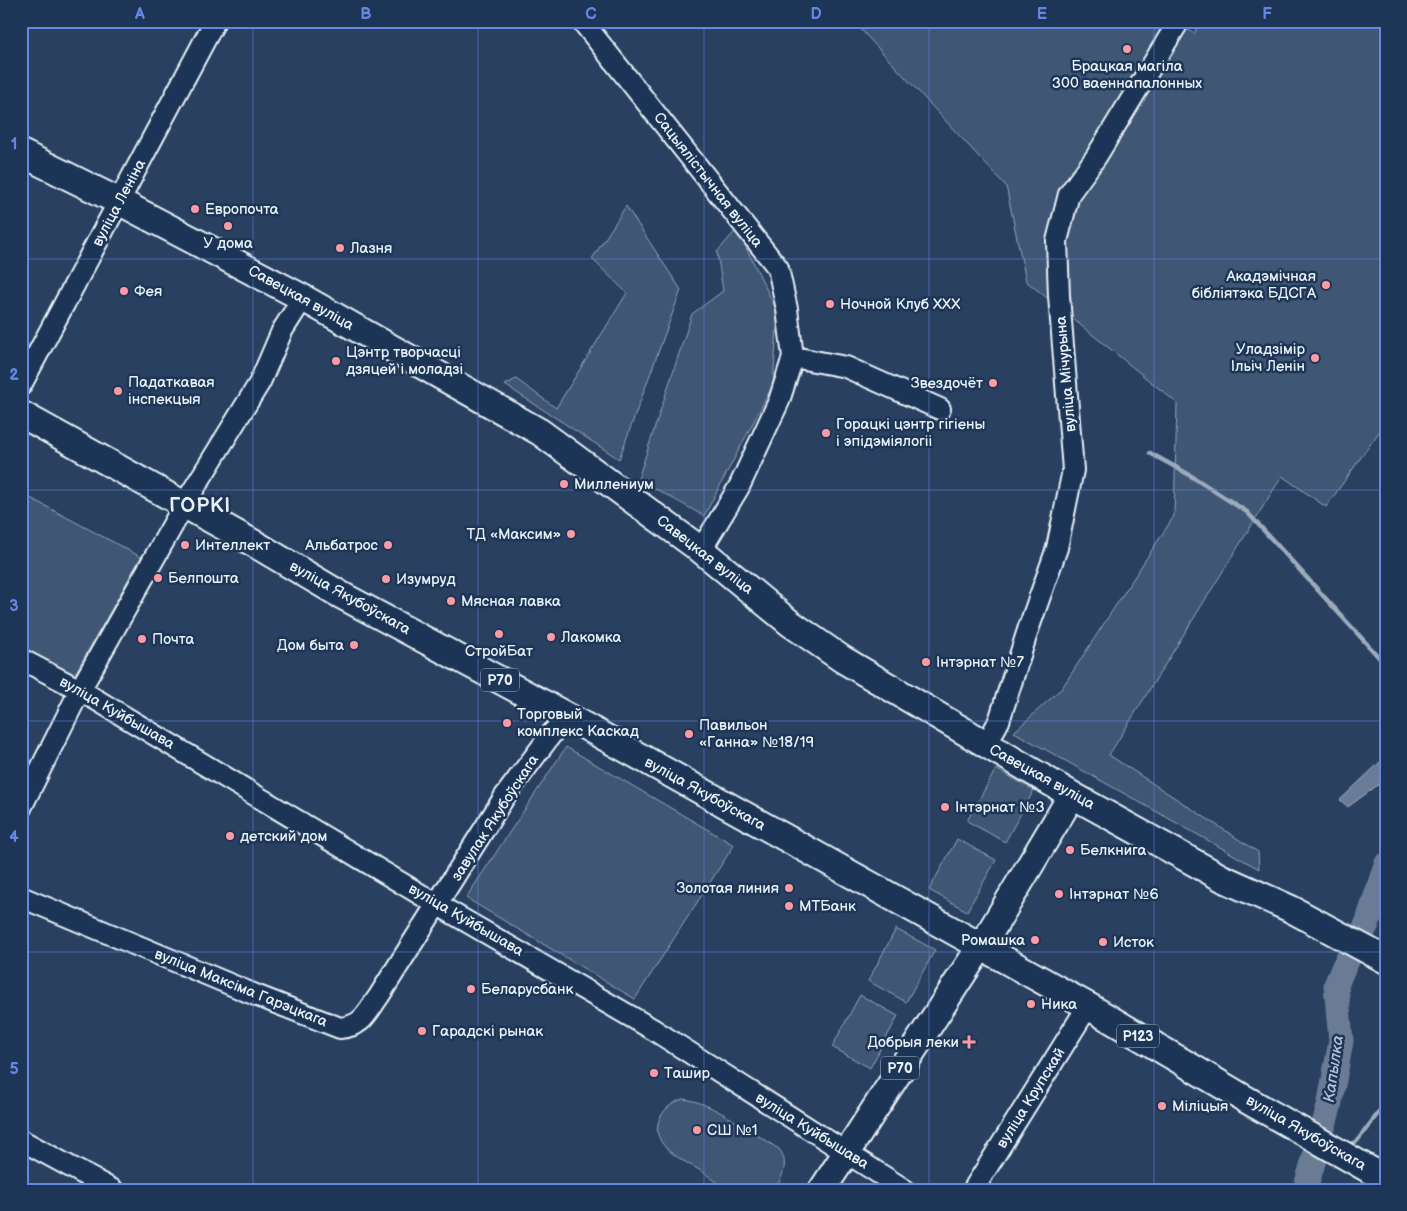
<svg xmlns="http://www.w3.org/2000/svg" width="1407" height="1211" viewBox="0 0 1407 1211" font-family="'Balsamiq Sans',sans-serif">
  <style>
    .green { fill: #415774; stroke: #94a4b6 }
    .water { fill: #6b7c95; stroke: #9dabbd }
    .lines { fill: none; stroke-linecap: round; stroke-linejoin: round }
    .stream { stroke: #9dabbd; stroke-width: 4.5 }
    .river { stroke: #6b7c95; stroke-width: 25 }
    .minor-casing { stroke: #e8f1f8; stroke-width: 24 }
    .major-casing { stroke: #e8f1f8; stroke-width: 30 }
    .minor { stroke: #1d3557; stroke-width: 20 }
    .major { stroke: #1d3557; stroke-width: 26 }
    .grid { fill: none; stroke: #6487e3; stroke-width: 1; stroke-opacity: 0.55 }
    .poi-dot { fill: #ff9aa2; stroke: #1d3557; stroke-width: 2 }
    .labels { text-anchor: middle; dominant-baseline: central; stroke-width: 5; stroke-linejoin: round; paint-order: stroke }
    .shield { fill: #1d3557; stroke: #abb9c8; stroke-width: 1 }
    .shield-label { font-size: 14px; font-weight: bold; fill: #e8f1f8 }
    .poi-label { font-size: 15px; fill: #e8f1f8; stroke: #1d3557; text-anchor: start }
    .street-label { font-size: 15px; fill: #e8f1f8; stroke: #1d3557 }
    .water-label { font-size: 16px; font-style: italic; fill: #b6c2d0; stroke: #1d3557 }
    .district-label { font-size: 20px; font-weight: bold; letter-spacing: 1px; fill: #e8f1f8; stroke: #1d3557 }
    .neatline { fill: none; stroke: #6487e3; stroke-width: 2 }
    .grid-label { font-size: 16px; text-anchor: middle; font-weight: bold; fill: #6487e3 }
  </style>
  <rect width="100%" height="100%" fill="#294061"/>
  <filter id="ink" filterUnits="userSpaceOnUse"><feTurbulence type="fractalNoise" baseFrequency=".02" numOctaves="2"/><feDisplacementMap in="SourceGraphic" scale="10" xChannelSelector="R" yChannelSelector="G"/><feConvolveMatrix kernelMatrix="1 2 1 2 8 2 1 2 1" color-interpolation-filters="sRGB"/></filter>
  <g filter="url(#ink)">
    <path class="green" d="M 853,21 L 1177,21 L 1194,34 L 1200,21 L 1386,21 L 1386,422 L 1326,507 L 1282,476 L 1109,755 L 1258,852 L 1259,869 L 1014,732 L 1062,688 L 1174,516 L 1177,403 L 1026,281 L 1006,186 Z
      M 626,206 L 681,290 L 619,459 L 505,385 L 516,379 L 556,408 L 627,293 L 592,259 Z
      M 737,229 L 778,313 L 773,385 L 704,516 L 638,479 L 692,314 L 723,291 L 717,252 Z
      M 21,493 L 141,557 L 76,672 L 71,674 L 23,648 L 25,645 L 21,643 Z
      M 566,747 L 734,845 L 635,999 L 466,898 Z
      M 996,769 L 1034,790 L 1005,842 L 967,821 Z
      M 957,839 L 996,860 L 967,911 L 929,890 Z
      M 896,929 L 935,950 L 906,1002 L 868,981 Z
      M 860,995 L 898,1016 L 870,1068 L 832,1047 Z
      M 683,1099 C 711,1101 754,1134 779,1149 C 790,1163 782,1177 775,1190 C 763,1190 744,1192 732,1190 C 724,1188 710,1177 703,1172 C 684,1161 647,1145 660,1118 C 666,1107 672,1103 683,1099 Z"/>
    <path class="water" d="M 1380,762 L 1386,769 L 1386,779 L 1348,807 L 1340,800 Z"/>
    <g class="lines">
      <path class="stream" d="M 1150,453 L 1188,474 L 1247,512 L 1386,665
        M 1347,1146 L 1357,1141 L 1386,1103
        M 1312,1165 L 1327,1157"/>
      <path class="river" d="M 1305,1190 L 1329,1107 L 1341,1041 L 1336,985 L 1344,966 L 1367,924 L 1386,865"/>
      <defs>
        <path id="minor" d="M 582,21 L 778,268 L 787,309 L 793,357 L 779,401 L 739,487 L 701,550
          M 793,357 L 846,367 L 940,409
          M 21,385 L 215,21
          M 21,659 L 80,690 L 438,905 L 654,1030 L 905,1190
          M 986,745 L 999,721 L 1029,627 L 1057,548 L 1073,470 L 1059,296 L 1057,241 L 1069,194 L 1096,157 L 1179,21
          M 21,808 L 80,690 L 184,505 L 260,382 L 282,331 L 303,298
          M 21,897 L 258,996 L 340,1028 C 363,1026 366,1014 379,996 L 505,796 L 553,732
          M 21,1140 L 113,1190
          M 973,1190 L 1088,1006"/>
        <path id="major" d="M 21,153 L 120,202 L 303,298 L 540,432 L 701,550 L 790,623 L 842,659 L 1072,795 L 1222,878 L 1291,909 L 1386,960
          M 21,414 L 255,544 L 341,595 L 563,714 L 1088,1006 L 1247,1100 L 1386,1179
          M 822,1190 L 992,929 L 1072,795"/>
      </defs>
      <use href="#minor" class="minor-casing"/>
      <use href="#major" class="major-casing"/>
      <use href="#minor" class="minor"/>
      <use href="#major" class="major"/>
    </g>
  </g>
  <path class="grid" d="M 253,21 L 253,1190M 478,21 L 478,1190M 704,21 L 704,1190M 929,21 L 929,1190M 1154,21 L 1154,1190M 21,259 L 1386,259M 21,490 L 1386,490M 21,721 L 1386,721M 21,952 L 1386,952"/>
  <g class="poi-dot">
    <circle cx="1127" cy="49" r="5"/>
    <circle cx="195" cy="209" r="5"/>
    <circle cx="228" cy="226" r="5"/>
    <circle cx="340" cy="248" r="5"/>
    <circle cx="1326" cy="285" r="5"/>
    <circle cx="124" cy="291" r="5"/>
    <circle cx="830" cy="304" r="5"/>
    <circle cx="1315" cy="358" r="5"/>
    <circle cx="336" cy="361" r="5"/>
    <circle cx="993" cy="383" r="5"/>
    <circle cx="118" cy="391" r="5"/>
    <circle cx="826" cy="433" r="5"/>
    <circle cx="564" cy="484" r="5"/>
    <circle cx="571" cy="534" r="5"/>
    <circle cx="185" cy="545" r="5"/>
    <circle cx="388" cy="545" r="5"/>
    <circle cx="158" cy="578" r="5"/>
    <circle cx="386" cy="579" r="5"/>
    <circle cx="451" cy="601" r="5"/>
    <circle cx="499" cy="634" r="5"/>
    <circle cx="551" cy="637" r="5"/>
    <circle cx="142" cy="639" r="5"/>
    <circle cx="354" cy="645" r="5"/>
    <circle cx="926" cy="662" r="5"/>
    <circle cx="507" cy="723" r="5"/>
    <circle cx="689" cy="734" r="5"/>
    <circle cx="945" cy="807" r="5"/>
    <circle cx="230" cy="836" r="5"/>
    <circle cx="1070" cy="850" r="5"/>
    <circle cx="789" cy="888" r="5"/>
    <circle cx="1059" cy="894" r="5"/>
    <circle cx="789" cy="906" r="5"/>
    <circle cx="1035" cy="940" r="5"/>
    <circle cx="1103" cy="942" r="5"/>
    <circle cx="471" cy="989" r="5"/>
    <circle cx="1031" cy="1004" r="5"/>
    <circle cx="422" cy="1031" r="5"/>
    <path d="M966.5 1034.5h5v5h5v5h-5v5h-5v-5h-5v-5h5z"/>
    <circle cx="654" cy="1073" r="5"/>
    <circle cx="1162" cy="1106" r="5"/>
    <circle cx="697" cy="1130" r="5"/>
  </g>
  <g class="labels">
    <g class="shield">
      <rect x="481" y="668.5" width="38" height="23" rx="4"/>
      <rect x="1117" y="1024.5" width="42" height="23" rx="4"/>
      <rect x="881" y="1056.5" width="38" height="23" rx="4"/>
    </g>
    <g class="shield-label">
      <text x="500" y="680">Р70</text>
      <text x="1138" y="1036">Р123</text>
      <text x="900" y="1068">Р70</text>
    </g>
    <g class="poi-label">
      <text x="1127" y="66" text-anchor="middle">Брацкая магіла<tspan x="1127" dy="17">300 ваеннапалонных</tspan></text>
      <text x="205" y="209">Европочта</text>
      <text x="228" y="243" text-anchor="middle">У дома</text>
      <text x="350" y="248">Лазня</text>
      <text x="1316" y="276" text-anchor="end">Акадэмічная<tspan x="1316" dy="17">бібліятэка БДСГА</tspan></text>
      <text x="134" y="291">Фея</text>
      <text x="840" y="304">Ночной Клуб ХХХ</text>
      <text x="1305" y="349" text-anchor="end">Уладзімір<tspan x="1305" dy="17">Ільіч Ленін</tspan></text>
      <text x="346" y="352">Цэнтр творчасці<tspan x="346" dy="17">дзяцей і моладзі</tspan></text>
      <text x="128" y="382">Падаткавая<tspan x="128" dy="17">інспекцыя</tspan></text>
      <text x="983" y="383" text-anchor="end">Звездочёт</text>
      <text x="836" y="424">Горацкі цэнтр гігіены<tspan x="836" dy="17">і эпідэміялогіі</tspan></text>
      <text x="574" y="484">Миллениум</text>
      <text x="561" y="534" text-anchor="end">ТД «Максим»</text>
      <text x="195" y="545">Интеллект</text>
      <text x="378" y="545" text-anchor="end">Альбатрос</text>
      <text x="168" y="578">Белпошта</text>
      <text x="396" y="579">Изумруд</text>
      <text x="461" y="601">Мясная лавка</text>
      <text x="561" y="637">Лакомка</text>
      <text x="152" y="639">Почта</text>
      <text x="344" y="645" text-anchor="end">Дом быта</text>
      <text x="499" y="651" text-anchor="middle">СтройБат</text>
      <text x="936" y="662">Інтэрнат №7</text>
      <text x="517" y="714">Торговый<tspan x="517" dy="17">комплекс Каскад</tspan></text>
      <text x="699" y="725">Павильон<tspan x="699" dy="17">«Ганна» №18/19</tspan></text>
      <text x="955" y="807">Інтэрнат №3</text>
      <text x="240" y="836">детский дом</text>
      <text x="1080" y="850">Белкнига</text>
      <text x="779" y="888" text-anchor="end">Золотая линия</text>
      <text x="1069" y="894">Інтэрнат №6</text>
      <text x="799" y="906">МТБанк</text>
      <text x="1025" y="940" text-anchor="end">Ромашка</text>
      <text x="1113" y="942">Исток</text>
      <text x="481" y="989">Беларусбанк</text>
      <text x="1041" y="1004">Ника</text>
      <text x="432" y="1031">Гарадскі рынак</text>
      <text x="959" y="1042" text-anchor="end">Добрыя леки</text>
      <text x="664" y="1073">Ташир</text>
      <text x="1172" y="1106">Міліцыя</text>
      <text x="707" y="1130">СШ №1</text>
    </g>
    <g class="street-label">
      <text transform="translate(708 180) rotate(52)">Сацыялістычная вуліца</text>
      <text transform="translate(119 203) rotate(-62)">вуліца Леніна</text>
      <text transform="translate(301 298) rotate(29)">Савецкая вуліца</text>
      <text transform="translate(1066 374) rotate(-95)">вуліца Мічурына</text>
      <text transform="translate(705 555) rotate(38)">Савецкая вуліца</text>
      <text transform="translate(350 598) rotate(29)">вуліца Якубоўскага</text>
      <text transform="translate(117 713) rotate(30)">вуліца Куйбышава</text>
      <text transform="translate(1042 777) rotate(29)">Савецкая вуліца</text>
      <text transform="translate(705 794) rotate(29)">вуліца Якубоўскага</text>
      <text transform="translate(495 818) rotate(-57)">завулак Якубоўскага</text>
      <text transform="translate(466 920) rotate(30)">вуліца Куйбышава</text>
      <text transform="translate(241 988) rotate(22)">вуліца Максіма Гарэцкага</text>
      <text transform="translate(1031 1098) rotate(-58)">вуліца Крупскай</text>
      <text transform="translate(812 1131) rotate(32)">вуліца Куйбышава</text>
      <text transform="translate(1306 1133) rotate(30)">вуліца Якубоўскага</text>
    </g>
    <g class="water-label">
      <text transform="translate(1334 1069) rotate(-82)">Капылка</text>
    </g>
    <g class="district-label">
      <text x="200" y="506">ГОРКІ</text>
    </g>
  </g>
  <rect width="1407" height="1211" fill="none" stroke="#1d3557" stroke-width="55"/>
  <rect x="28" y="28" width="1352" height="1156" class="neatline"/>
  <g class="grid-label">
    <text x="140" y="19">A</text>
    <text x="366" y="19">B</text>
    <text x="591" y="19">C</text>
    <text x="816" y="19">D</text>
    <text x="1042" y="19">E</text>
    <text x="1267" y="19">F</text>
    <text x="14" y="149">1</text>
    <text x="14" y="380">2</text>
    <text x="14" y="611">3</text>
    <text x="14" y="842">4</text>
    <text x="14" y="1074">5</text>
  </g>
</svg>
